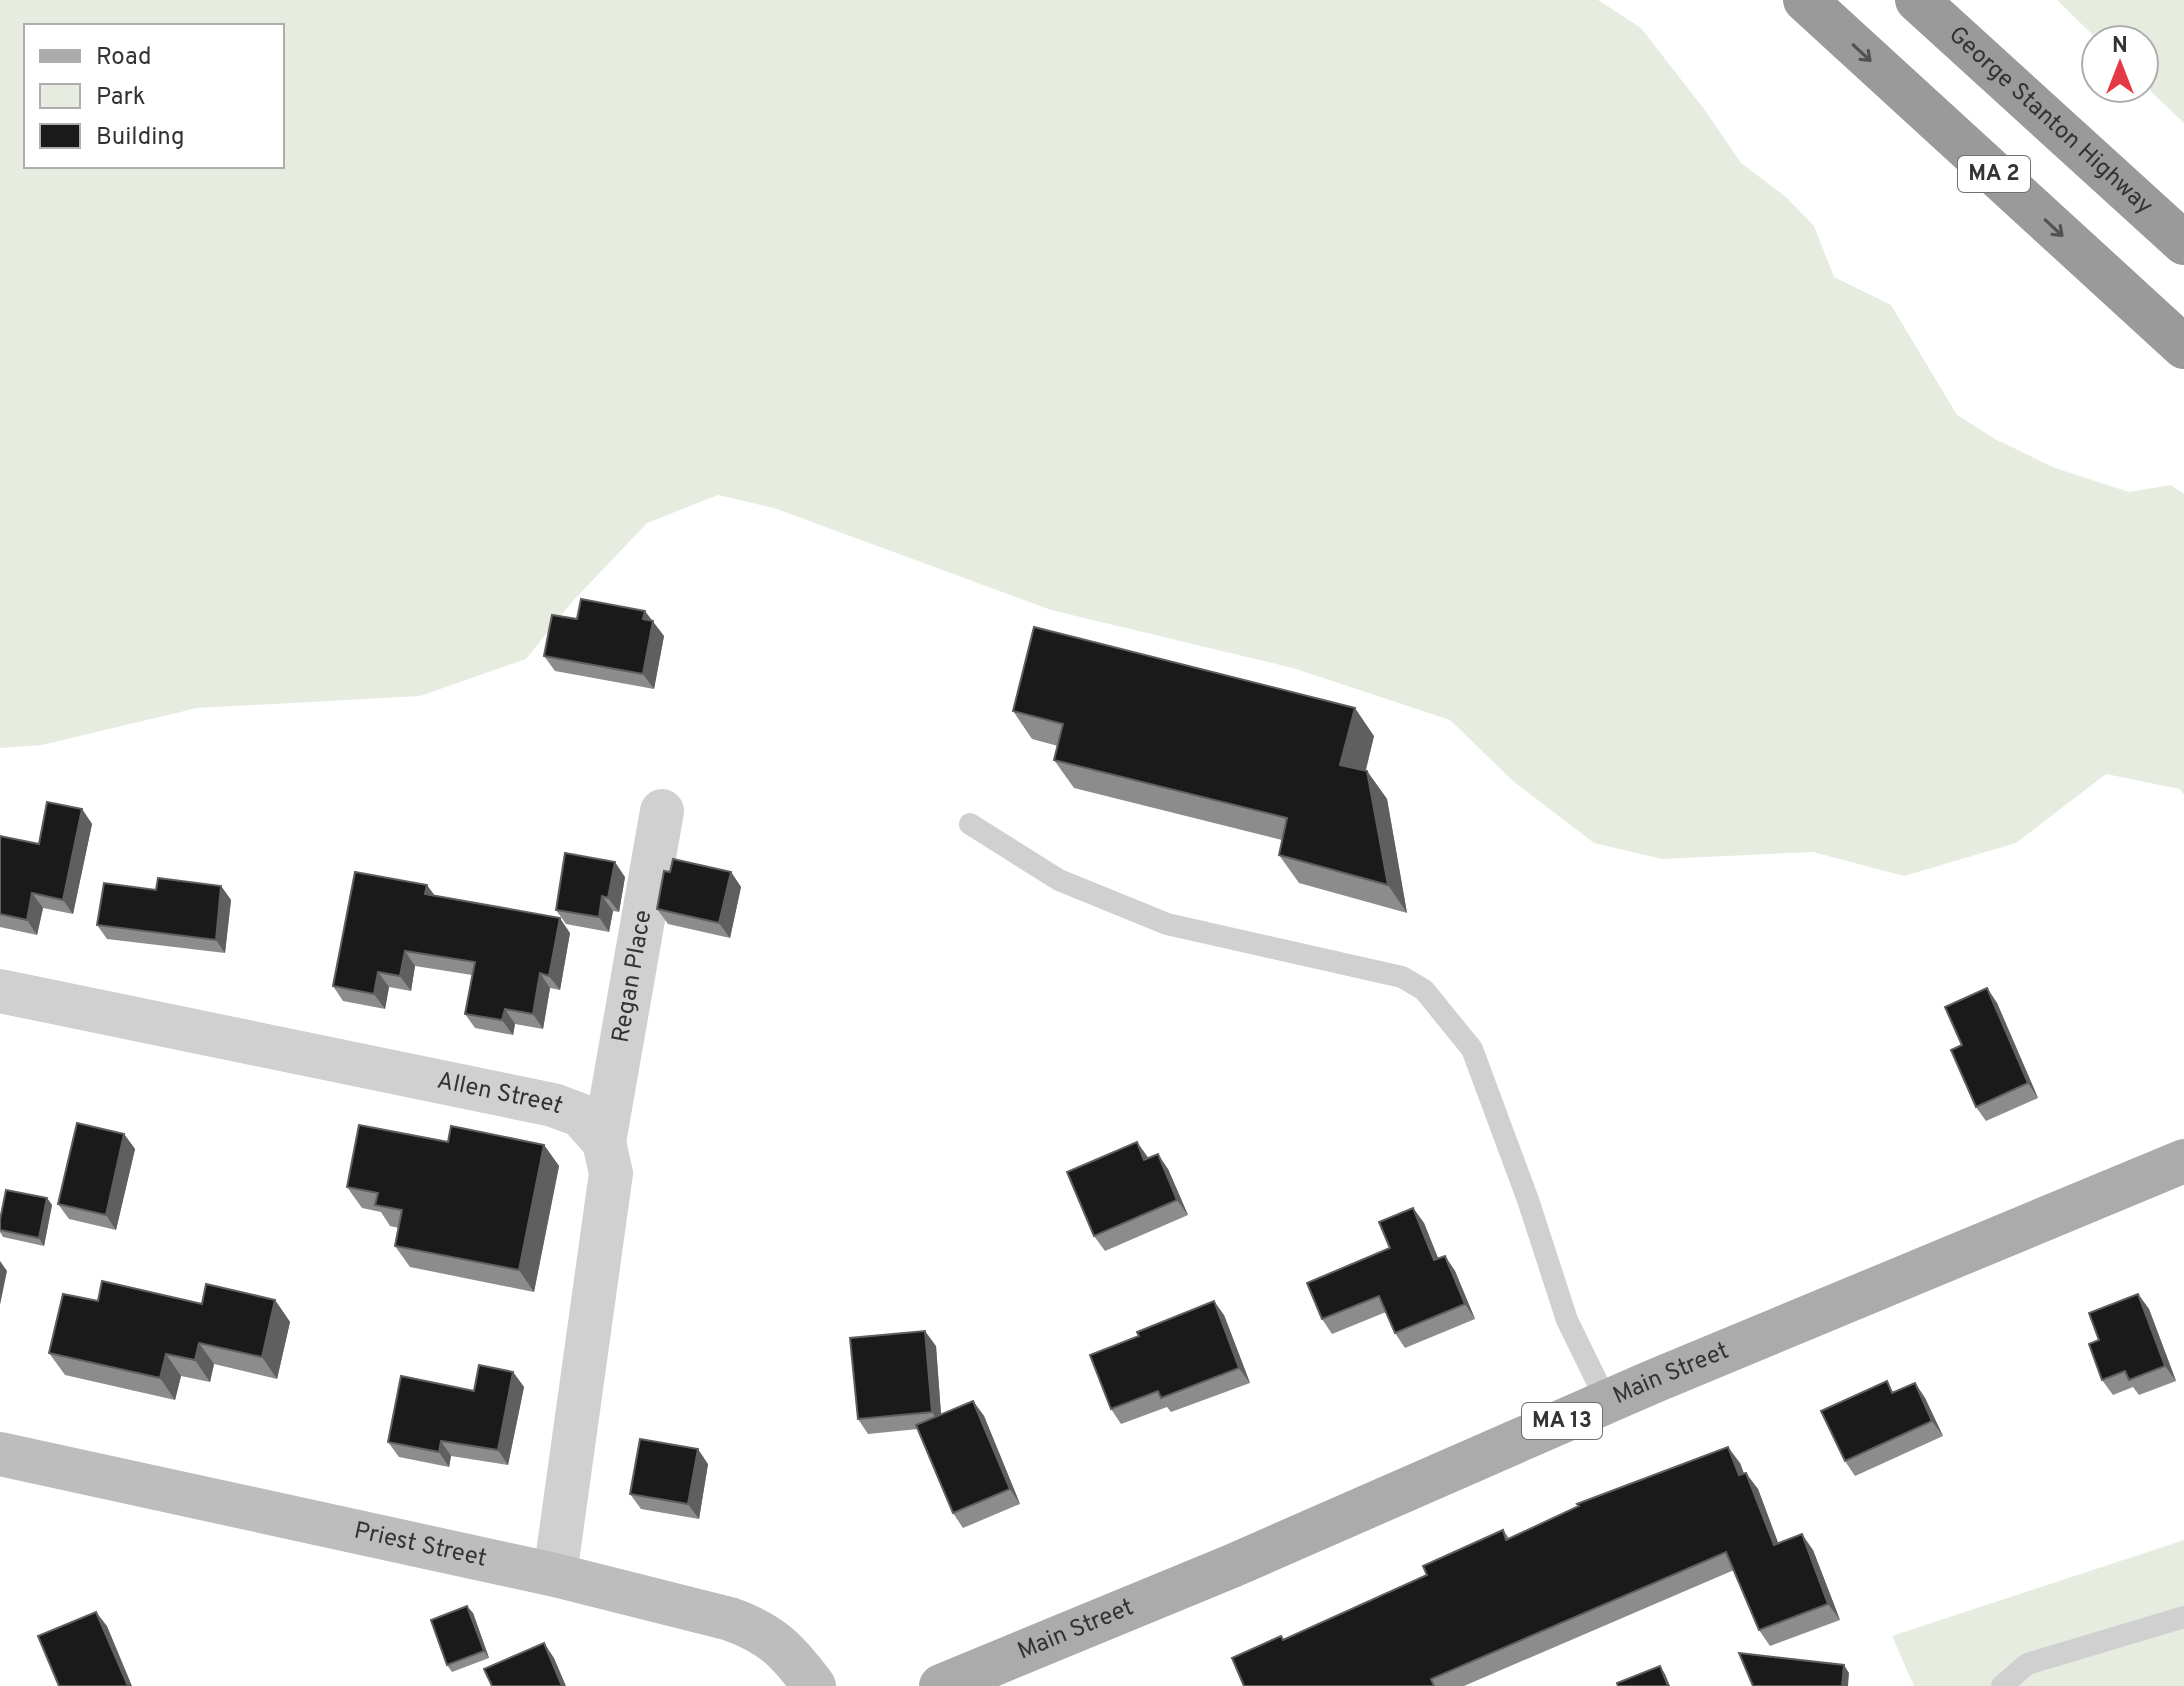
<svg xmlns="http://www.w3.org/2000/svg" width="2184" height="1686" viewBox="0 0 2184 1686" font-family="Overpass,sans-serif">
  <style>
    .green { fill: #e6ecdf; fill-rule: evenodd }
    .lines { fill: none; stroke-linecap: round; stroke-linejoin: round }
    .service { stroke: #d0d0d0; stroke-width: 22 }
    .minor { stroke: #d0d0d0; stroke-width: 44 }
    .secondary { stroke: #bdbdbd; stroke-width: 44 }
    .primary { stroke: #ababab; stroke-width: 44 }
    .motorway { stroke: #9a9a9a; stroke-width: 44 }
    .wall { fill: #8c8c8c }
    .shaded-wall { fill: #5f5f5f }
    .building { fill: #1a1a1a; stroke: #5f5f5f; stroke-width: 2 }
    .oneway { stroke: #525252 }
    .labels { text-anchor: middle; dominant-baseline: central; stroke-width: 8; stroke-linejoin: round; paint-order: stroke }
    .shield { fill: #fff; stroke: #707070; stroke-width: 2 }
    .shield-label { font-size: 22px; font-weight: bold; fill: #333 }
    .street-label { font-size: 24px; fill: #333; stroke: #fff }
  </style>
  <rect width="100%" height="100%" fill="#fff"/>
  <path class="green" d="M 0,0 L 1598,0 L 1641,28 L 1704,109 L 1741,163 L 1786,197 L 1814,226 L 1834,277 L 1891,305 L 1957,415 L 1997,440 L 2055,468 L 2129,492 L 2171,485 L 2184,494 L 2184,795 L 2180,789 L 2106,774 L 2016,843 L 1904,876 L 1813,852 L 1662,859 L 1594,843 L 1513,781 L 1450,720 L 1293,668 L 1051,610 L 774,508 L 718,495 L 647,523 L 571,603 L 526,659 L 420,696 L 197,708 L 42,745 L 0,748 ZM 26,26 L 282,26 L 282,166 L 26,166 Z
    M 2057,0 L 2184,0 L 2184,123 L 2144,85 L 2144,40 L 2098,40 Z
    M 2184,1540 L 2184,1686 L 1914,1686 L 1892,1636 Z"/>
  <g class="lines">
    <path class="service" d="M 970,824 L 1059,880 L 1167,924 L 1402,977 L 1424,990 L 1472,1049 L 1528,1200 L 1567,1320 L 1607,1402
      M 2002,1686 L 2027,1664 L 2184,1617"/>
    <g class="minor">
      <path id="s1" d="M 0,991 L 553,1105 L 580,1115 L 604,1142 L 611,1173 L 555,1575"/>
      <path id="s2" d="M 604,1142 L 662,811"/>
    </g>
    <path class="secondary" id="s3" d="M 0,1454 L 555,1575 L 730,1619 C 772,1634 788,1651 814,1686"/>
    <path class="primary" id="s4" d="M 941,1686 L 1232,1566 L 1652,1382 L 2184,1161"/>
    <g class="motorway">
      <path d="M 1805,0 L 2184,347"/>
      <path id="s5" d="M 1917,0 L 2184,243"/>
    </g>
  </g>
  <path class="wall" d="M 577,619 L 652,621 L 664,636 L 654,689 L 555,671 L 544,656 Z
    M 1013,711 L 1374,736 L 1366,770 L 1367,771 L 1387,799 L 1407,913 L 1299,883 L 1279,855 L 1282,840 L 1074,788 L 1054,760 L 1058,746 L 1032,739 Z
    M 82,809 L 92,824 L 73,914 L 43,908 L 37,935 L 0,927 L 0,836 L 39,844 Z
    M 731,872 L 741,887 L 730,938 L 668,924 L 657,909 Z
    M 625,877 L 619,912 L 613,911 L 609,932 L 566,924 L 556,910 Z
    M 221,886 L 231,900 L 225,953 L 107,939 L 97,925 L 156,890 Z
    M 434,895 L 570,933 L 560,990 L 550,988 L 543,1029 L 515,1024 L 513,1035 L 475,1028 L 465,1014 L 472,975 L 415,966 L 411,991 L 389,987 L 385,1009 L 343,1001 L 333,986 Z
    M 1987,988 L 1997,1003 L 2038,1098 L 1986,1121 L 1976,1107 L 1962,1045 Z
    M 124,1134 L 135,1149 L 116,1230 L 69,1219 L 58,1204 Z
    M 448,1142 L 544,1145 L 559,1166 L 534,1292 L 410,1267 L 395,1246 L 399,1228 L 390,1226 L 381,1212 L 362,1208 L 347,1187 Z
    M 1147,1156 L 1148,1158 L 1168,1169 L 1188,1215 L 1105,1251 L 1094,1236 Z
    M 47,1198 L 52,1205 L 44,1246 L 3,1237 L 0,1232 L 0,1230 Z
    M 1413,1208 L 1424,1223 L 1438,1259 L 1445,1256 L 1455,1271 L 1475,1319 L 1405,1348 L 1395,1333 L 1386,1312 L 1332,1334 L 1322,1319 L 1390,1248 Z
    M 2138,1294 L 2149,1309 L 2176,1381 L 2139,1395 L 2133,1387 L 2113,1395 L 2102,1380 L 2099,1340 Z
    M 275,1300 L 290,1322 L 277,1379 L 214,1364 L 210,1382 L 181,1376 L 175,1400 L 65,1375 L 49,1353 L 98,1301 L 202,1304 Z
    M 1224,1315 L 1250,1383 L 1171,1412 L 1167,1407 L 1121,1424 L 1111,1409 Z
    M 936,1346 L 941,1415 L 973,1401 L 984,1416 L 1020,1504 L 963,1528 L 953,1513 L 918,1429 L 868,1434 L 858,1419 Z
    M 513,1372 L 524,1387 L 508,1465 L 451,1456 L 449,1467 L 399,1457 L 388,1442 L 474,1391 Z
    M 1915,1383 L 1925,1398 L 1943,1436 L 1855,1476 L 1845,1461 L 1894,1392 Z
    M 1740,1463 L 1744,1474 L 1758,1489 L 1778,1543 L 1813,1550 L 1840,1620 L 1770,1646 L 1759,1630 L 1734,1570 L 1464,1686 L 1244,1686 L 1281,1636 L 1284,1640 L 1427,1575 L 1503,1530 L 1509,1538 Z
    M 708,1464 L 699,1519 L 641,1509 L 630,1494 Z
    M 473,1613 L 489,1658 L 452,1672 L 447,1665 Z"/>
  <path class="shaded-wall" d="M 645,611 L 664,636 L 654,689 L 643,674 L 643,619 Z
    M 1355,708 L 1374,736 L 1360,793 L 1340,765 Z
    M 1367,771 L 1387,799 L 1407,913 L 1388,885 Z
    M 82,809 L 92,824 L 73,914 L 63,900 Z
    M 615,862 L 625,877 L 619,912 L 608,898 Z
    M 731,872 L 741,887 L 730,938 L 719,923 Z
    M 427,885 L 438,900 L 425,894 Z
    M 221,886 L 231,900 L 225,953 L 216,940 Z
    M 32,893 L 43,908 L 37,935 L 27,920 Z
    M 602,896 L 613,911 L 609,932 L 599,917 Z
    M 560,918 L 570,933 L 560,990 L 549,976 Z
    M 405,951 L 415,966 L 411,991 L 400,976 Z
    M 378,972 L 389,987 L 385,1009 L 374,994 Z
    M 540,973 L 550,988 L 543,1029 L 533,1014 Z
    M 1987,988 L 1997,1003 L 2038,1098 L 2028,1083 Z
    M 505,1009 L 515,1024 L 513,1035 L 502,1020 Z
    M 124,1134 L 135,1149 L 116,1230 L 106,1215 Z
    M 1137,1142 L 1147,1156 L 1155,1175 L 1144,1160 Z
    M 544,1145 L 559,1166 L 534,1292 L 519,1270 Z
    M 1158,1154 L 1168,1169 L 1188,1215 L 1177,1200 Z
    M 47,1198 L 52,1205 L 44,1246 L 39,1238 Z
    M 1413,1208 L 1424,1223 L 1445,1275 L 1434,1260 Z
    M 1445,1256 L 1455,1271 L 1475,1319 L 1465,1304 Z
    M 0,1261 L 7,1271 L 0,1305 Z
    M 2138,1294 L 2149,1309 L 2176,1381 L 2165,1366 Z
    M 275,1300 L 290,1322 L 277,1379 L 262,1357 Z
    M 1214,1301 L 1224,1315 L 1250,1383 L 1239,1368 Z
    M 925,1331 L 936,1346 L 942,1427 L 932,1412 Z
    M 199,1343 L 214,1364 L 210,1382 L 195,1360 Z
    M 166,1354 L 181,1376 L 175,1400 L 160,1378 Z
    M 513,1372 L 524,1387 L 508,1465 L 498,1450 Z
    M 1915,1383 L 1925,1398 L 1943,1436 L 1932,1421 Z
    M 973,1401 L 984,1416 L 1020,1504 L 1010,1489 Z
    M 441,1441 L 451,1456 L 449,1467 L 439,1452 Z
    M 1728,1447 L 1740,1463 L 1751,1492 L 1739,1475 Z
    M 698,1449 L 708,1464 L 699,1519 L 688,1504 Z
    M 1746,1473 L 1758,1489 L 1785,1561 L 1774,1545 Z
    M 1802,1534 L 1813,1550 L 1840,1620 L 1828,1604 Z
    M 467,1606 L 473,1613 L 489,1658 L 484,1651 Z
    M 96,1612 L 107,1626 L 132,1686 L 128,1686 Z
    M 544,1643 L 554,1658 L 566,1686 L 562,1686 Z
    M 1844,1665 L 1849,1673 L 1848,1686 L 1842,1686 Z
    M 1660,1666 L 1665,1674 L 1670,1686 L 1668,1686 Z"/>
  <path class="building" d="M 581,599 L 645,611 L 643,619 L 653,621 L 643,674 L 544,656 L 552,615 L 577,619 Z
    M 1034,627 L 1355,708 L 1340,765 L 1367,771 L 1388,885 L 1279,855 L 1287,818 L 1054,760 L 1063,724 L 1013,711 Z
    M 47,802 L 82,809 L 63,900 L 32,893 L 27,920 L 0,914 L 0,836 L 39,844 Z
    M 565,853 L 615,862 L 608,898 L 602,896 L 599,917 L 556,910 Z
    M 673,859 L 731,872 L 719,923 L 657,909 L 664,871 L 670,872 Z
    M 355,872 L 427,885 L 425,894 L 560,918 L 549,976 L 540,973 L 533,1014 L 505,1009 L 502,1020 L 465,1014 L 475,962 L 405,951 L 400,976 L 378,972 L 374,994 L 333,986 Z
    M 158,878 L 221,886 L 216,940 L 97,925 L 104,883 L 156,890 Z
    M 1987,988 L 2028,1083 L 1976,1107 L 1951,1050 L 1962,1045 L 1945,1007 Z
    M 77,1123 L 124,1134 L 106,1215 L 58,1204 Z
    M 359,1125 L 448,1142 L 451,1126 L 544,1145 L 519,1270 L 395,1246 L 402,1210 L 375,1205 L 378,1193 L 347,1187 Z
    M 1137,1142 L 1144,1160 L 1158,1154 L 1177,1200 L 1094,1236 L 1067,1172 Z
    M 6,1190 L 47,1198 L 39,1238 L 0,1230 L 0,1220 Z
    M 1413,1208 L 1434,1260 L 1445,1256 L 1465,1304 L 1395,1333 L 1379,1296 L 1322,1319 L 1307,1283 L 1390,1248 L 1379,1222 Z
    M 102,1281 L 202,1304 L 206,1284 L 275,1300 L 262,1357 L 199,1343 L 195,1360 L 166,1354 L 160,1378 L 49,1353 L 63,1294 L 98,1301 Z
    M 2138,1294 L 2165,1366 L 2129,1380 L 2125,1371 L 2102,1380 L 2089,1344 L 2099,1340 L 2089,1313 Z
    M 1214,1301 L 1239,1368 L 1161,1398 L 1158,1391 L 1111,1409 L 1090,1355 L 1139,1336 L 1137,1332 Z
    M 925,1331 L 932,1412 L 858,1419 L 850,1338 Z
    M 479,1365 L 513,1372 L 498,1450 L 441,1441 L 439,1452 L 388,1442 L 401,1376 L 474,1391 Z
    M 1887,1381 L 1892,1393 L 1915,1383 L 1932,1421 L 1845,1461 L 1821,1411 Z
    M 973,1401 L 1010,1489 L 953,1513 L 916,1425 Z
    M 640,1439 L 698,1449 L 688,1504 L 630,1494 Z
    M 1728,1447 L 1739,1475 L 1746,1473 L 1774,1545 L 1802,1534 L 1828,1604 L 1759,1630 L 1726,1552 L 1431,1679 L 1434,1686 L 1244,1686 L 1232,1658 L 1281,1636 L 1283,1640 L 1427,1575 L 1423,1566 L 1503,1530 L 1506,1540 L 1579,1506 L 1577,1504 Z
    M 467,1606 L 484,1651 L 447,1665 L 431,1620 Z
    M 96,1612 L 128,1686 L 59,1686 L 38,1636 Z
    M 544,1643 L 562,1686 L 492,1686 L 484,1669 Z
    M 1739,1653 L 1844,1665 L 1842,1686 L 1753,1686 Z
    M 1660,1666 L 1668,1686 L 1618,1686 L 1617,1683 Z"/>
  <defs><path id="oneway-shaft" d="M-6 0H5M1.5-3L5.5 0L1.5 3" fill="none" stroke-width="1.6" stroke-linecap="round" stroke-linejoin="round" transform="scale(2)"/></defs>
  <g class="oneway">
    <use href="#oneway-shaft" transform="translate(1862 53) rotate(43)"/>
    <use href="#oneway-shaft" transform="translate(2054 228) rotate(43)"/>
  </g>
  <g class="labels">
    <g class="shield">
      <rect x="1958" y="156" width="72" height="36" rx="6"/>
      <rect x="1522" y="1403" width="80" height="36" rx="6"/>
    </g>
    <g class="shield-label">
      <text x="1994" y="174">MA 2</text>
      <text x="1562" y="1421">MA 13</text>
    </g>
    <g class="street-label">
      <text stroke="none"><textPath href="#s5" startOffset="180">George Stanton Highway</textPath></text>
      <text stroke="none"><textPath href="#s2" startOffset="168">Regan Place</textPath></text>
      <text stroke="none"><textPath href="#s1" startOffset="510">Allen Street</textPath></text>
      <text stroke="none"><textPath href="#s4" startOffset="794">Main Street</textPath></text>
      <text stroke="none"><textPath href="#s3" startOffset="430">Priest Street</textPath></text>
      <text stroke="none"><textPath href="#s4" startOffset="146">Main Street</textPath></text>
    </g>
  </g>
  <rect x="24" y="24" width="260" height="144" fill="#ffffff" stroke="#adadad" stroke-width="2"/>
  <rect x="40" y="50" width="40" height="12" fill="#ababab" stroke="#adadad" stroke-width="2"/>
  <text x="96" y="64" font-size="24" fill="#333333">Road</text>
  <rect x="40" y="84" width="40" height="24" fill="#e6ecdf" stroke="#adadad" stroke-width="2"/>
  <text x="96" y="104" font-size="24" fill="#333333">Park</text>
  <rect x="40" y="124" width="40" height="24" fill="#1a1a1a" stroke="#adadad" stroke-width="2"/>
  <text x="96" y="144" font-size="24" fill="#333333">Building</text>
  <g transform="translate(2120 64)"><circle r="38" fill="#ffffff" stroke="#adadad" stroke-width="2"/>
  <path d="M0-6L14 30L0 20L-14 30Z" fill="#e63946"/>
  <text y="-12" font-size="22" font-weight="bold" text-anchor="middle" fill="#333333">N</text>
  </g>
</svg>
